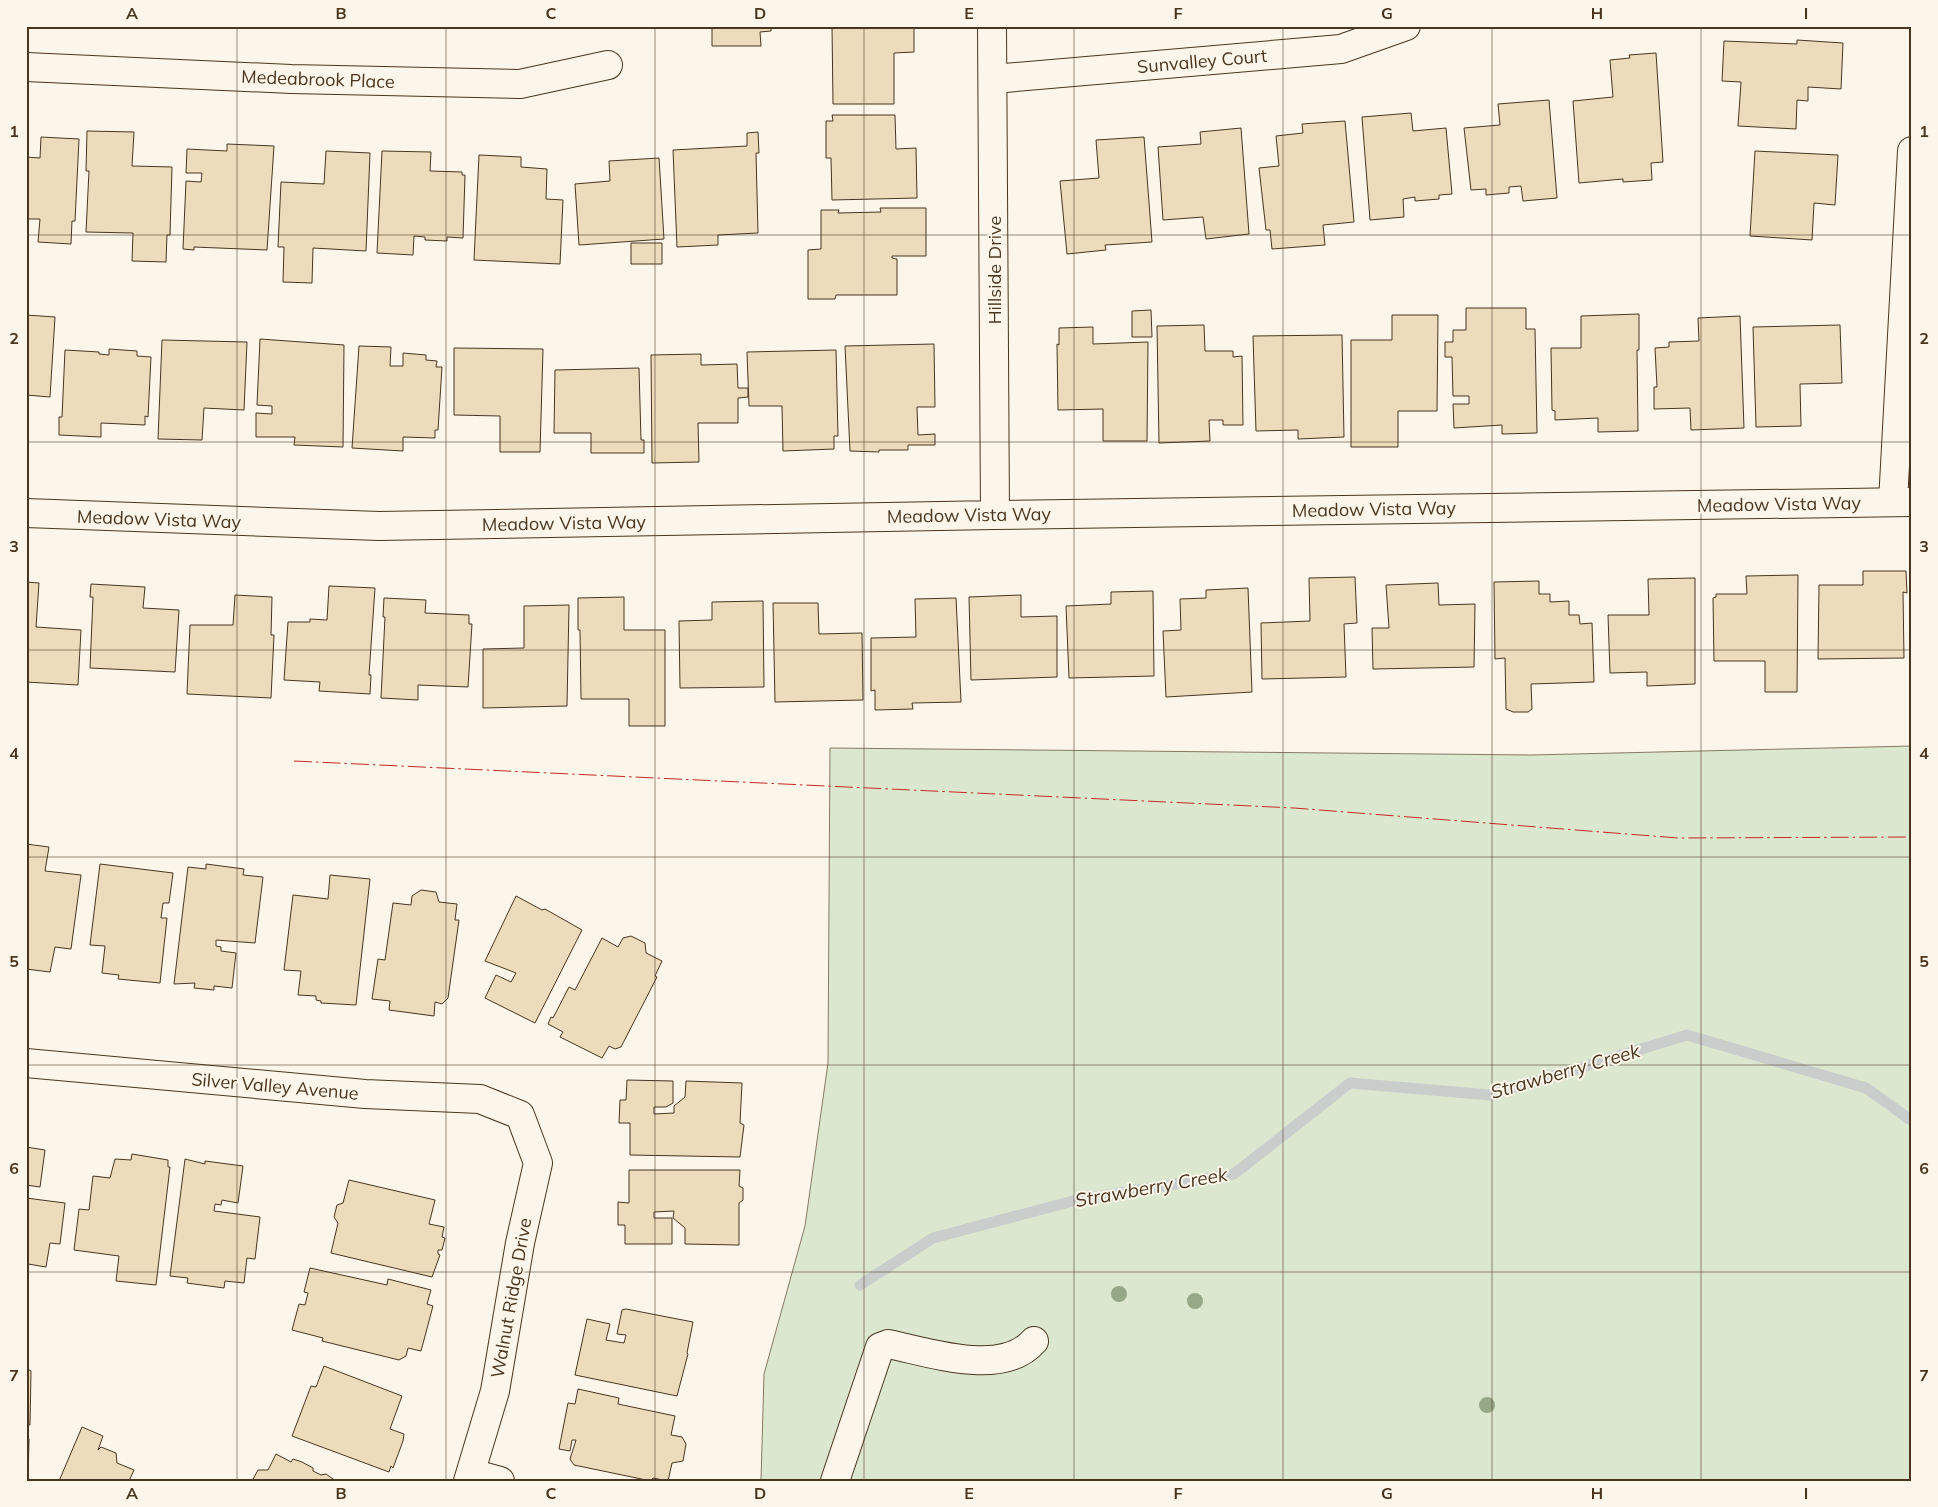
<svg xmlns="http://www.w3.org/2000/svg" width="1938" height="1507" viewBox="0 0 1938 1507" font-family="Mulish,sans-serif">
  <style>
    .green { fill: #dce7d0; stroke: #887966 }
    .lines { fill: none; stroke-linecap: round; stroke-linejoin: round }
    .stream { stroke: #c9cecd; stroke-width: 11 }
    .building { fill: #ecdcbc; stroke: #4a3520 }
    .minor-casing { stroke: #4a3520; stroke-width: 30 }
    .minor { stroke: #fbf6e9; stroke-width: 28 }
    .power { stroke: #c62828; stroke-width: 1; stroke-dasharray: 18 4 2.5 4; stroke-linecap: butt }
    .tree { fill: #96a887 }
    .grid { fill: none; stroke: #4a3520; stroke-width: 1; stroke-opacity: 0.55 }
    .labels { text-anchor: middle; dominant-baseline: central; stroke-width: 4; stroke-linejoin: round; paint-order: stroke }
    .street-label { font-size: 18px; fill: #4a3520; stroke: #fbf6e9 }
    .water-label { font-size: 19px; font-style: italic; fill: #4a3520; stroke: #fbf6e9 }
    .neatline { fill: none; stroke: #4a3520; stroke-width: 2 }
    .grid-label { font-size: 16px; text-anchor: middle; font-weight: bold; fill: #4a3520 }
  </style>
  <rect width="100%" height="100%" fill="#fbf6e9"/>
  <path class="green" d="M 1912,746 L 1912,1481 L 761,1481 L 764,1374 L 805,1226 L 828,1063 L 830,748 L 1531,755 Z"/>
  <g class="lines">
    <path class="stream" d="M 860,1285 L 933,1238 L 1073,1201 L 1234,1174 L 1350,1083 L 1490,1095 L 1687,1035 L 1866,1088 L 1912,1121"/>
  </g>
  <path class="building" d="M 712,26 L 771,26 L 771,31 L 760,32 L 761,46 L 712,46 Z
    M 832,26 L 914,26 L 914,52 L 894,53 L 894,104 L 833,104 Z
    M 1797,40 L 1843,43 L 1841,89 L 1808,87 L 1808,101 L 1797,100 L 1796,129 L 1738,126 L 1741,82 L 1722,81 L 1724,41 L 1797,44 Z
    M 1656,53 L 1663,162 L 1651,163 L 1652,180 L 1623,182 L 1623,179 L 1579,183 L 1573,101 L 1613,97 L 1610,60 L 1630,58 L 1629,55 Z
    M 1549,100 L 1557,198 L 1523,201 L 1521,186 L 1509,187 L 1509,193 L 1486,195 L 1486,189 L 1471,190 L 1464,128 L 1500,125 L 1498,104 Z
    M 1411,113 L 1413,131 L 1446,128 L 1452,194 L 1439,195 L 1439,199 L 1415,201 L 1415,197 L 1403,199 L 1404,217 L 1370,220 L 1362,117 Z
    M 832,115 L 895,115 L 896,149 L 916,148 L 917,198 L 832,200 L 831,158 L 826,158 L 826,121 L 833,121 Z
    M 1345,121 L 1354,222 L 1323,225 L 1325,245 L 1272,249 L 1270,230 L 1266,230 L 1259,168 L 1279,166 L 1276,136 L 1303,133 L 1302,124 Z
    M 1241,128 L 1249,234 L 1206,239 L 1203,217 L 1163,220 L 1158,147 L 1201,144 L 1200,132 Z
    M 87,131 L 134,132 L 132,166 L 172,167 L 170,235 L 167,235 L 166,262 L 132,261 L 133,233 L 86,232 L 89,171 L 86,171 Z
    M 758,132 L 759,153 L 756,153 L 758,233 L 718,235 L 718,245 L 677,247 L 673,150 L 747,146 L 747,133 Z
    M 41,137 L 79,139 L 75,221 L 72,221 L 71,244 L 38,242 L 40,219 L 27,219 L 26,223 L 26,157 L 40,158 Z
    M 1144,137 L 1152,242 L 1105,245 L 1106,250 L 1067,254 L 1060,181 L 1099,178 L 1096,140 Z
    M 227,144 L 274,146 L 267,250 L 194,247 L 194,250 L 183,249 L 186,181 L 201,182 L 202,173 L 186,173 L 187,149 L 227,151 Z
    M 326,151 L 370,153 L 366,251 L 313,248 L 312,283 L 283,282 L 284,247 L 278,247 L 281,182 L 324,184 Z
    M 382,151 L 431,152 L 430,171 L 462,172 L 462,175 L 465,175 L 463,238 L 447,237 L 447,241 L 425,240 L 425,237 L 414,236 L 413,255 L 377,253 Z
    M 1755,151 L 1838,155 L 1835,205 L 1814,203 L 1812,240 L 1750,236 Z
    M 479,155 L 521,157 L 521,167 L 547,169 L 546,199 L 563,200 L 560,264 L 474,260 Z
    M 659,158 L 664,239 L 579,245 L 575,184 L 610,181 L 609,161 Z
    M 880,208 L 926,208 L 926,256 L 892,256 L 892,258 L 897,259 L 897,295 L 836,295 L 835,299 L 808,299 L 808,250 L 821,249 L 821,210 L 839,210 L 838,213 L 881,212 Z
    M 631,243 L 662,243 L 662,264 L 631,264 Z
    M 1466,308 L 1526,308 L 1526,329 L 1535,329 L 1537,433 L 1502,434 L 1502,425 L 1454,428 L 1453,404 L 1469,404 L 1469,396 L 1453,396 L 1452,357 L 1445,357 L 1445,342 L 1453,342 L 1453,330 L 1466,330 Z
    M 1151,310 L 1152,337 L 1132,337 L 1132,311 Z
    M 1639,314 L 1639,350 L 1637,350 L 1638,431 L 1598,432 L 1598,418 L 1555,420 L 1555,411 L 1552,410 L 1551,348 L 1581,348 L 1581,316 Z
    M 26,315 L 55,317 L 50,397 L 26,395 Z
    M 1392,315 L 1438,315 L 1437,411 L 1398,411 L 1398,447 L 1351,447 L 1351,340 L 1392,340 Z
    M 1740,316 L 1744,428 L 1691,430 L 1690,408 L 1654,409 L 1654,387 L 1657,387 L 1655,348 L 1669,347 L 1669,342 L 1699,341 L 1698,318 Z
    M 1204,325 L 1205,351 L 1233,351 L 1233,357 L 1242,356 L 1243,425 L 1223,425 L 1223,420 L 1209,420 L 1210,441 L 1159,443 L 1157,326 Z
    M 1840,325 L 1842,383 L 1800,384 L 1801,426 L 1756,427 L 1753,327 Z
    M 1093,327 L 1093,344 L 1148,342 L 1147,441 L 1103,441 L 1103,409 L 1058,410 L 1057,344 L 1059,345 L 1059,328 Z
    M 1342,335 L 1344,437 L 1298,439 L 1298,430 L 1256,431 L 1253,336 Z
    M 260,339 L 344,345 L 343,447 L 294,445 L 295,437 L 256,437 L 256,413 L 272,414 L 272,406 L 257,405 Z
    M 162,340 L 247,342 L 244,410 L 204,408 L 202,440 L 158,439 Z
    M 934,344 L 935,407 L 917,407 L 918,435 L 935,434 L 935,445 L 908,445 L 908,450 L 879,450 L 879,452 L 850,451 L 845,346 Z
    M 359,346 L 391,347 L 390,366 L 403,366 L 403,353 L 426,355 L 426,360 L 437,361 L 436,367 L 442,367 L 438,430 L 435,430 L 435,438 L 403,437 L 403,451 L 352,448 Z
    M 454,348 L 543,349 L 540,452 L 500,452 L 500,416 L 454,415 Z
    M 109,349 L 137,351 L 137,356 L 151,357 L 148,417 L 145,416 L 145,425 L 101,423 L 101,437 L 59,435 L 59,417 L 62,417 L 65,350 L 99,352 L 99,354 L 109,355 Z
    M 836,350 L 838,436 L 834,436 L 834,449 L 783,451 L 782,406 L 749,406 L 747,352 Z
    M 701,354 L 701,365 L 737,364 L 738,388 L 748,388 L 748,397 L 738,398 L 738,423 L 698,423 L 699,462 L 652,463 L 651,355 Z
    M 639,368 L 641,440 L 644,440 L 644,453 L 591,453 L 591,433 L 554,433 L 555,370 Z
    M 1863,571 L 1906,571 L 1907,593 L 1903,592 L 1904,658 L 1818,659 L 1819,585 L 1863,585 Z
    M 1798,575 L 1797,692 L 1765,692 L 1765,661 L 1714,661 L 1713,598 L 1716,597 L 1716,594 L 1747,594 L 1746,576 Z
    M 1355,577 L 1357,623 L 1344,624 L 1346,677 L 1262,679 L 1261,623 L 1310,621 L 1309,578 Z
    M 1695,578 L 1695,684 L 1647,686 L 1647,672 L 1610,673 L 1608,615 L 1649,615 L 1648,579 Z
    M 1539,581 L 1539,594 L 1550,594 L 1550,602 L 1569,601 L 1569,615 L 1579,615 L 1580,624 L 1592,623 L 1594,682 L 1531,684 L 1532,709 L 1528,712 L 1513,712 L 1506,709 L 1505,658 L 1495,659 L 1494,582 Z
    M 26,582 L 39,583 L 36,627 L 81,630 L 78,685 L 26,682 Z
    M 1438,583 L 1439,605 L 1475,604 L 1474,667 L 1373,669 L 1372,628 L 1389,628 L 1386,585 Z
    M 91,584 L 145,587 L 143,608 L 179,610 L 175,672 L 90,668 L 93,597 L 90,597 Z
    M 329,586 L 375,588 L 369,675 L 371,675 L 370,694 L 319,691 L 320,682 L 284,680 L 288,622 L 310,622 L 310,619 L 327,620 Z
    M 1248,588 L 1252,692 L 1166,697 L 1163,631 L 1181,630 L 1180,599 L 1206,598 L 1206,590 Z
    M 1153,591 L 1154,676 L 1069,678 L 1066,606 L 1111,604 L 1111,592 Z
    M 235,595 L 272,597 L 271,635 L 274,635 L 271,698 L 187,694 L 190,625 L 233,625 Z
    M 1021,595 L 1021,617 L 1057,616 L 1057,677 L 971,680 L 969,597 Z
    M 624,597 L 624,630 L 665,630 L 665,726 L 629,726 L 629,699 L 581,699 L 580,630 L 578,630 L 578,598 Z
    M 384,598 L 426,600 L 425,613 L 469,615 L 469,624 L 472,624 L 468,687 L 418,685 L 418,700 L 381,698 L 385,617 L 383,617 Z
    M 956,598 L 961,702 L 912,703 L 913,709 L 875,710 L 875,690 L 871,691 L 871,638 L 916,637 L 915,599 Z
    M 763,601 L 764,687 L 680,688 L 679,621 L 712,620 L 712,602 Z
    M 773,603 L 818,603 L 819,634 L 862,633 L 863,700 L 775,702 Z
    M 569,605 L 567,706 L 483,708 L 483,649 L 524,648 L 524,606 Z
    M 26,844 L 49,847 L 45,871 L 81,875 L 71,949 L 55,947 L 50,972 L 26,969 Z
    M 100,864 L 173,873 L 169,903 L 163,903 L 161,918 L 167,918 L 160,983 L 118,979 L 119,975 L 102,973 L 105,946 L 90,945 Z
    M 206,864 L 244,869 L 243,875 L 263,877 L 255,943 L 216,940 L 216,946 L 221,947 L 221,951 L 236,953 L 232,988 L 214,986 L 214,990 L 194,988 L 195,983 L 174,984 L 188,867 L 206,869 Z
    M 330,875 L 370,879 L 356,1005 L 321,1003 L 321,1001 L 316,1000 L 316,996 L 298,995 L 301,971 L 284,970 L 293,895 L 328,899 Z
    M 421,890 L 436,892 L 439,902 L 457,904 L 455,920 L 459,920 L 448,998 L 442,1004 L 435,1002 L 434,1016 L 389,1010 L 390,1001 L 372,999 L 378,959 L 385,960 L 393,903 L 411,905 L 412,896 Z
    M 516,896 L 542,910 L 545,909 L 582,930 L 535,1023 L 485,998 L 496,975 L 511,982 L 516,973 L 485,961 Z
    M 631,936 L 645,943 L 646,953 L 662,961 L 655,976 L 657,977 L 621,1047 L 615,1049 L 609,1046 L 602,1058 L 560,1037 L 563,1032 L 548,1024 L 551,1017 L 553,1018 L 569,987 L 575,990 L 602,938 L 618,947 L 623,938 Z
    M 627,1080 L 673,1081 L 673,1103 L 666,1107 L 654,1107 L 654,1114 L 674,1113 L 674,1106 L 685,1097 L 686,1081 L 742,1083 L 740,1123 L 744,1125 L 740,1157 L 630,1155 L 630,1123 L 619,1123 L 620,1100 L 626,1100 Z
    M 26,1147 L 45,1150 L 40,1187 L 26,1185 Z
    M 132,1154 L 168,1160 L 168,1167 L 170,1167 L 156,1285 L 116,1281 L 119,1256 L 74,1250 L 79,1209 L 89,1210 L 93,1176 L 110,1178 L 115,1159 L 131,1160 Z
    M 185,1159 L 205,1164 L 205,1161 L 243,1166 L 238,1203 L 222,1200 L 221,1205 L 215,1204 L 214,1211 L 260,1217 L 255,1259 L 247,1258 L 244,1283 L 225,1281 L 224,1288 L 187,1283 L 188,1278 L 170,1276 Z
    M 629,1170 L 740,1170 L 739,1186 L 743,1188 L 743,1200 L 739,1203 L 739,1245 L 685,1244 L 685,1228 L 673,1218 L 674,1211 L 654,1212 L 654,1218 L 672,1218 L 672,1244 L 625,1244 L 625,1225 L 618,1225 L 618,1202 L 629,1203 Z
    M 349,1180 L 435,1200 L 429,1224 L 444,1227 L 442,1237 L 445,1238 L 442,1250 L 438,1250 L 438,1254 L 440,1255 L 432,1277 L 331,1253 L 338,1223 L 334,1217 L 337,1205 L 343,1203 Z
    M 26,1198 L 65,1203 L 60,1244 L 50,1243 L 46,1267 L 28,1264 L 27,1272 Z
    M 310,1268 L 387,1285 L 388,1279 L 431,1290 L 427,1304 L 433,1306 L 421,1351 L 408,1348 L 406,1356 L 399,1360 L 322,1341 L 323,1338 L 292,1330 L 299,1304 L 305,1305 L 308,1293 L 304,1292 Z
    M 626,1309 L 693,1322 L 687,1353 L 688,1354 L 677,1396 L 575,1375 L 587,1319 L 610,1324 L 606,1340 L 624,1343 L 626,1335 L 617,1334 L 622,1310 Z
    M 324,1366 L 402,1396 L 390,1429 L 404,1434 L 403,1441 L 393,1468 L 391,1466 L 389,1472 L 292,1436 L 311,1386 L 316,1387 Z
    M 26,1368 L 31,1371 L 30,1425 L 26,1425 Z
    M 578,1389 L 619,1398 L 618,1404 L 675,1416 L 671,1435 L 682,1437 L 686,1444 L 683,1461 L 672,1463 L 668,1481 L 653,1478 L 651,1481 L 574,1465 L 570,1459 L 576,1440 L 572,1440 L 570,1451 L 559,1449 L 568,1403 L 575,1404 Z
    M 82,1427 L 103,1436 L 98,1450 L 101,1447 L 116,1453 L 117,1463 L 134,1470 L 129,1481 L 59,1481 Z
    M 26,1439 L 29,1439 L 28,1481 L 26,1481 Z
    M 276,1454 L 291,1462 L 293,1459 L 302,1462 L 313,1468 L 313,1471 L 321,1475 L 326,1474 L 336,1481 L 252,1481 L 258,1470 L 268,1470 Z"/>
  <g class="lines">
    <defs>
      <path id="minor" d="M 992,26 L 995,515
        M 26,67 L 291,79 L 520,84 L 608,65
        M 993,79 L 1341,49 L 1406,26
        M 1893,502 L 1912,151
        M 26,513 L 379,526 L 995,515 L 1912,502
        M 26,1063 L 365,1094 L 480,1099 L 520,1115 L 538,1163 L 520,1243 L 495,1391 L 468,1481
        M 471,1473 L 500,1481
        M 835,1481 L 880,1347 L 888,1344 C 929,1352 1002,1378 1034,1341"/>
    </defs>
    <use href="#minor" class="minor-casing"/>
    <use href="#minor" class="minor"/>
    <path class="power" d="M 294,761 L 1294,808 L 1678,838 L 1912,837"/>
  </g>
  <g class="tree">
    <circle cx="1119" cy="1294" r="8"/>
    <circle cx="1195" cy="1301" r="8"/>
    <circle cx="1487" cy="1405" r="8"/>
  </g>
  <path class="grid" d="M 237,26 L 237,1481M 446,26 L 446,1481M 655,26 L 655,1481M 864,26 L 864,1481M 1074,26 L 1074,1481M 1283,26 L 1283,1481M 1492,26 L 1492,1481M 1701,26 L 1701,1481M 26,235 L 1912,235M 26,442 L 1912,442M 26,650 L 1912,650M 26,857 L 1912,857M 26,1065 L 1912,1065M 26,1272 L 1912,1272"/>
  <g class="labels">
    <g class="street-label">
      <text transform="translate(1202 61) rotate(-5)">Sunvalley Court</text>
      <text transform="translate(318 79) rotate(2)">Medeabrook Place</text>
      <text transform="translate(994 270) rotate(-90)">Hillside Drive</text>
      <text transform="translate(1779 504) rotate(-1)">Meadow Vista Way</text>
      <text transform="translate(1374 509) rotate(-1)">Meadow Vista Way</text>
      <text transform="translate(969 515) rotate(-1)">Meadow Vista Way</text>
      <text transform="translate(159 519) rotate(2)">Meadow Vista Way</text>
      <text transform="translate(564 523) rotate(-1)">Meadow Vista Way</text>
      <text transform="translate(275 1086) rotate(5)">Silver Valley Avenue</text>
      <text transform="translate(511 1298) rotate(-80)">Walnut Ridge Drive</text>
    </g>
    <g class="water-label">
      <text transform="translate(1565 1071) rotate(-16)">Strawberry Creek</text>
      <text transform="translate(1151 1187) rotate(-10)">Strawberry Creek</text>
    </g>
  </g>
  <rect width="1938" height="1507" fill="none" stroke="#fbf6e9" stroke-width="55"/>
  <rect x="28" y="28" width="1882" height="1452" class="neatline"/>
  <g class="grid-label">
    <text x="132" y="19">A</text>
    <text x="341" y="19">B</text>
    <text x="551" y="19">C</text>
    <text x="760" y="19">D</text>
    <text x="969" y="19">E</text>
    <text x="1178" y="19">F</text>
    <text x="1387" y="19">G</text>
    <text x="1597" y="19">H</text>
    <text x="1806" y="19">I</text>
    <text x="14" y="137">1</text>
    <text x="1924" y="137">1</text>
    <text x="14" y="344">2</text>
    <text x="1924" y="344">2</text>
    <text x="14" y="552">3</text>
    <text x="1924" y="552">3</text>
    <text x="14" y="759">4</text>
    <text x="1924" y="759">4</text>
    <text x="14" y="967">5</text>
    <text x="1924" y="967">5</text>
    <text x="14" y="1174">6</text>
    <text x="1924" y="1174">6</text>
    <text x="14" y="1381">7</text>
    <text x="1924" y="1381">7</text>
    <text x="132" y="1499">A</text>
    <text x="341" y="1499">B</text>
    <text x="551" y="1499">C</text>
    <text x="760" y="1499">D</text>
    <text x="969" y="1499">E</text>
    <text x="1178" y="1499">F</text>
    <text x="1387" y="1499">G</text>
    <text x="1597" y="1499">H</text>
    <text x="1806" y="1499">I</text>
  </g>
</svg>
